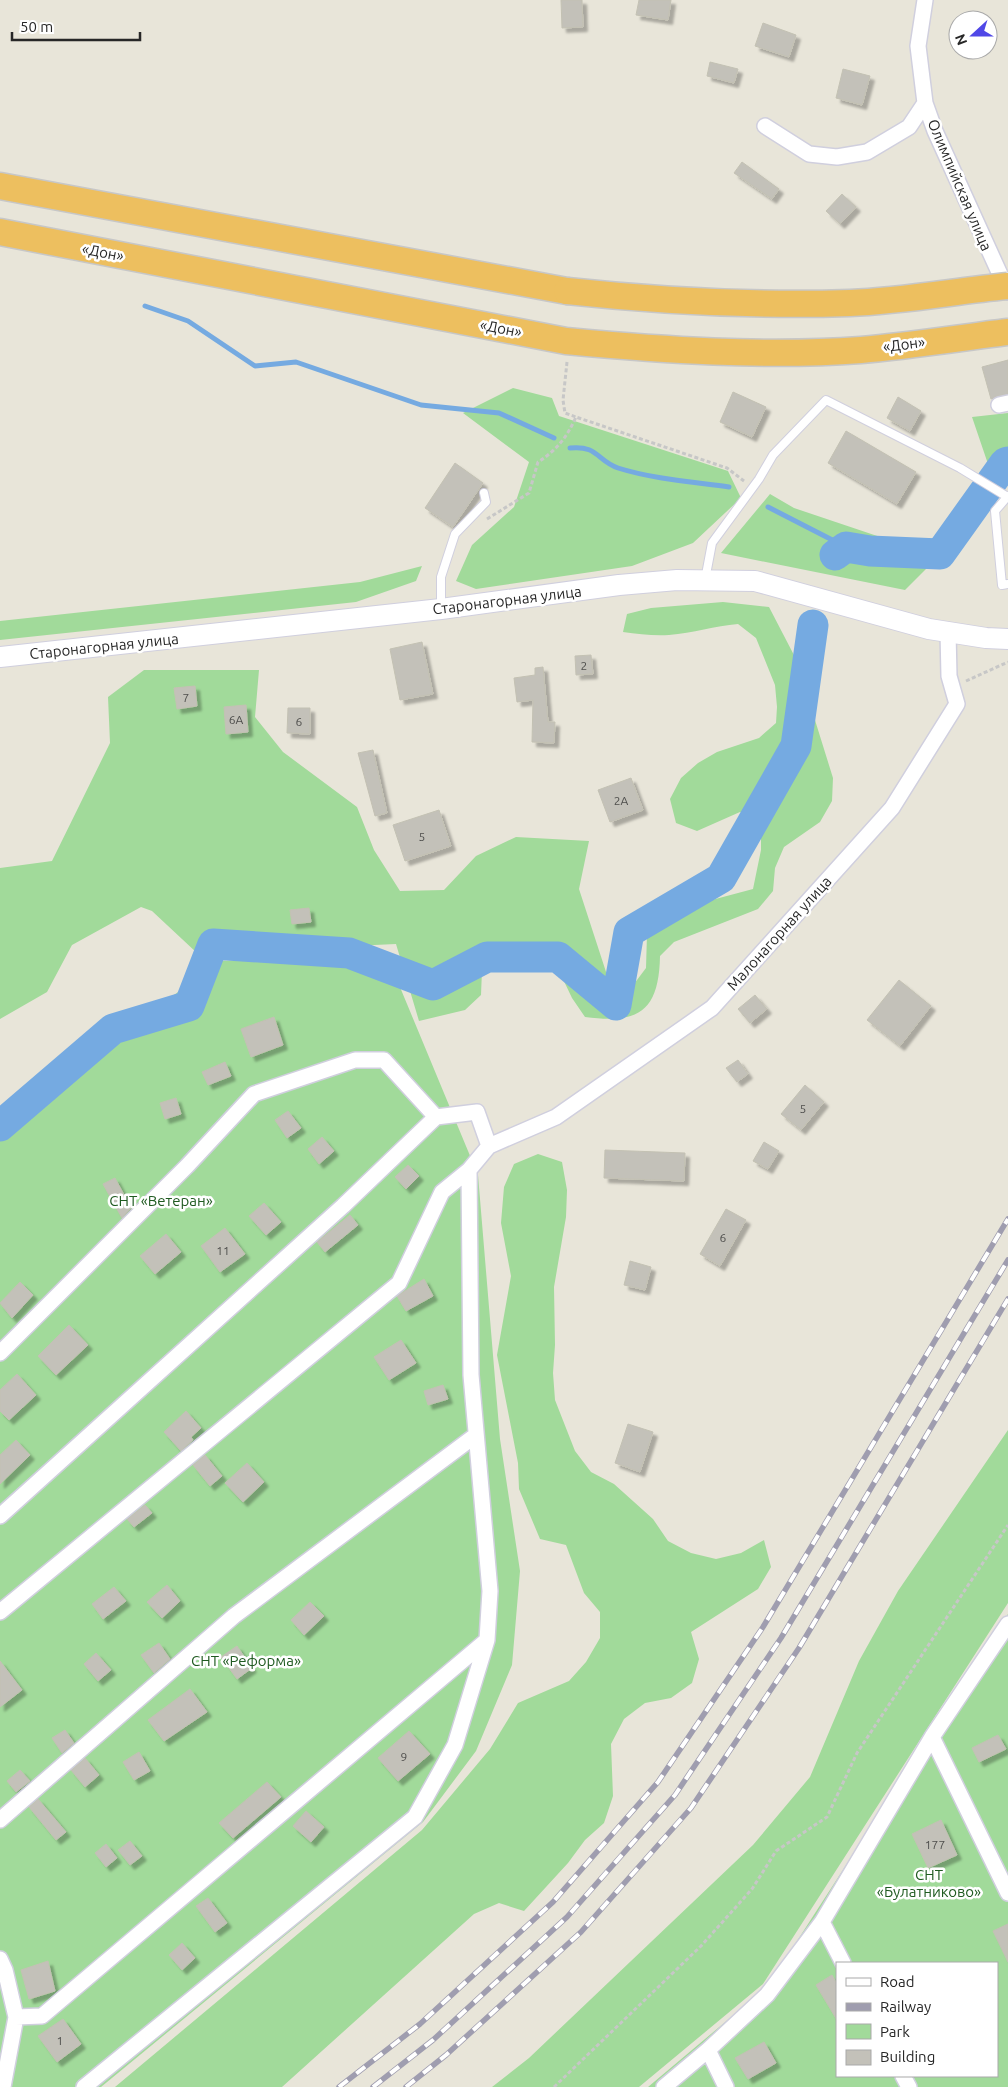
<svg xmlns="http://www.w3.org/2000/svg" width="1008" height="2087" viewBox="0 0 1008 2087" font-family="Ubuntu,sans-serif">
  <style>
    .green { fill: #a1da9a; fill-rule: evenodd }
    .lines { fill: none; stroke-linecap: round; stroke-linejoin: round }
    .stream { stroke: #75aae1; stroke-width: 5 }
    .river { stroke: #75aae1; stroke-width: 31 }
    .building { fill: #c3c1b9; stroke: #c3c1b3; filter: url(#shadow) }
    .lane-casing { stroke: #d0cfde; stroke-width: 10 }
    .street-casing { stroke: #d0cfde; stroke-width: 18 }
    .secondary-casing { stroke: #d0cfde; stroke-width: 22 }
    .highway-casing { stroke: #c7c7c7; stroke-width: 29 }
    .path { stroke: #c7c7c7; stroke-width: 3; stroke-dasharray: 4 2.5; stroke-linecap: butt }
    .lane { stroke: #fff; stroke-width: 8 }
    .street { stroke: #fff; stroke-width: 15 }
    .secondary { stroke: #fff; stroke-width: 20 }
    .highway { stroke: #edbf5f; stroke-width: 26 }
    .rail-casing { stroke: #9f9daf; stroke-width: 5.5 }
    .rail { stroke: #fff; stroke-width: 4; stroke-dasharray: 11; stroke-linecap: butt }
    .highway-bridge-casing { stroke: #c7c7c7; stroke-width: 29; stroke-linecap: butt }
    .highway-bridge { stroke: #edbf5f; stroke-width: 26 }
    .labels { text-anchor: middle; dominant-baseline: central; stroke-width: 5; stroke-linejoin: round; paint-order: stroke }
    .number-label { font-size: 12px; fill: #4e4e4c }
    .street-label { font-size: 15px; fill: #272727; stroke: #fff }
    .park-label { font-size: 15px; fill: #205b21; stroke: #fff }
  </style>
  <defs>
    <filter id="shadow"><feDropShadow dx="4.5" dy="4.5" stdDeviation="1" flood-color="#0004"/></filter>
  </defs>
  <rect width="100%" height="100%" fill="#e8e5d9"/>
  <path class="green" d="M 513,388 L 552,398 L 559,416 L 728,471 L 741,498 L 693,543 L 632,566 L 476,589 L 456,581 L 472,545 L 514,507 L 529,462 L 463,413 Z
    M 1008,413 L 1008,465 L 988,464 L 972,417 Z
    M 770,494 L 794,508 L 904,545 L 927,568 L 905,590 L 721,553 Z
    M 422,566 L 416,581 L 356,602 L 0,640 L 0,621 L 360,582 Z
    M 723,602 L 769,607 L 796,659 L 833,778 L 832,801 L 820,822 L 784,847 L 775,868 L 773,891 L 758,909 L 674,942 L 660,956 C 659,1012 638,1024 585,1017 L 572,998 L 562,977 L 544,962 L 523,952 L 499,953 L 482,970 L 481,995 L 465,1010 L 419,1021 L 396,944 L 197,953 L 152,911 L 141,907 L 72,945 L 47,992 L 0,1019 L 0,868 L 52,861 L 110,743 L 108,697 L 144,670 L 259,670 L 255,717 L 283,752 L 357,807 L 374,850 L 400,891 L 444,890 L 476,856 L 516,837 L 589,841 L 579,889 L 608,978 L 628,992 L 646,968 L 647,934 L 688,910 L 708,901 L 753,889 L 761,850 L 761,821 L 740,812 L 697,831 L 676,823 L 670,799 L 681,778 L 698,763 L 717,752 L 759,738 L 776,723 L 777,707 L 775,685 L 756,638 L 738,624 C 715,626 693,633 669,635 C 654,636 638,634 623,632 L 627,614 L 651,608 Z
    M 385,951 L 478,1175 L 500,1439 L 520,1571 L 512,1665 L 476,1751 L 423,1822 L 101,2087 L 0,2087 L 0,1118 L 222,961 Z
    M 538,1154 L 562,1162 L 567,1190 L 566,1217 L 554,1287 L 555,1345 L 553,1373 L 555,1400 L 575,1451 L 591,1472 L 614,1484 L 653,1519 L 668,1541 L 691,1553 L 716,1559 L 741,1553 L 764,1540 L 771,1567 L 758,1589 L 691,1632 L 699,1659 L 692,1683 L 671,1698 L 645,1703 L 624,1719 L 611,1744 L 613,1796 L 604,1823 L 585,1840 L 568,1863 L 524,1911 L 499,1903 L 474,1914 L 282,2087 L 115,2087 L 422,1830 L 490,1749 L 518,1703 L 569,1681 L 586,1662 L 600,1638 L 600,1612 L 584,1593 L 566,1545 L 540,1539 L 519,1489 L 518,1463 L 497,1355 L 511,1276 L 501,1223 L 504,1187 L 514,1164 Z
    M 1008,1430 L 1008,1603 L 763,1984 L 639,2087 L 492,2087 L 529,2058 L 753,1845 L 810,1777 L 859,1661 L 898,1591 Z
    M 1008,1614 L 1008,2087 L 648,2087 L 768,1986 ZM 837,1963 L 997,1963 L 997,2076 L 837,2076 Z"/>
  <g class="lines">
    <path class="stream" d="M 145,306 L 188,321 L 255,366 L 296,362 L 421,405 L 499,413 L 554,438
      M 570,448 C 598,445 597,461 618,468 C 653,479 693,482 729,487
      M 768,507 L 846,547"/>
    <path class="river" d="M 835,555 L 846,547 L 870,551 L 940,554 L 1005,463 L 1008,462
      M 0,1126 L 113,1029 L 189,1006 L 213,944 L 349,953 L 433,985 L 487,957 L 558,957 L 616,1005 L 629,932 L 721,878 L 796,746 L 813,625"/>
  </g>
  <path class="building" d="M 561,0 L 582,0 L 583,27 L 562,28 Z
    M 639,0 L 671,0 L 668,20 L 636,15 Z
    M 763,23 L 796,35 L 789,57 L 755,46 Z
    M 710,62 L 738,69 L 734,83 L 707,76 Z
    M 843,69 L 870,76 L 862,105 L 836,98 Z
    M 742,162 L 779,189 L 772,199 L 734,173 Z
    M 842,194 L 856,207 L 840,224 L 826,211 Z
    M 1008,360 L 1008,394 L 991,399 L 982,367 Z
    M 733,392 L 766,407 L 752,437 L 720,422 Z
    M 898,397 L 921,411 L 910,431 L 887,418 Z
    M 846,431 L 916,472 L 897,504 L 828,463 Z
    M 455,463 L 483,483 L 453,527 L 425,508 Z
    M 422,642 L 433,694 L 400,700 L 390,649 Z
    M 591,655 L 593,674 L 576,675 L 575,656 Z
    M 543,667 L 548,722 L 555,722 L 554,743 L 532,742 L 533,700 L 517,702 L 514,678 L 535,675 L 535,668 Z
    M 195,686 L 197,706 L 177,709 L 174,688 Z
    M 246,705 L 248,732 L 226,734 L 224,707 Z
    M 288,708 L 310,708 L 310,734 L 287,733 Z
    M 373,750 L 387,813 L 375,816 L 358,753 Z
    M 631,778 L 643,810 L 610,822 L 598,790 Z
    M 439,810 L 451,846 L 405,861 L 393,825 Z
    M 309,908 L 311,922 L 292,924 L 290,910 Z
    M 899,980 L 931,1006 L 900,1046 L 867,1020 Z
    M 755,995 L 767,1009 L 750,1023 L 738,1009 Z
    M 274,1017 L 283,1045 L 251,1057 L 241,1029 Z
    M 738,1060 L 748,1074 L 737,1082 L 726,1068 Z
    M 225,1062 L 231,1076 L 208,1085 L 202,1072 Z
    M 805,1085 L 824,1102 L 801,1130 L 781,1114 Z
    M 176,1098 L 181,1114 L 165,1119 L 160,1103 Z
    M 288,1111 L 301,1128 L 287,1138 L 275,1120 Z
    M 322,1137 L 334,1151 L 319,1164 L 308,1149 Z
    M 764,1142 L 779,1151 L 768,1169 L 753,1161 Z
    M 605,1150 L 685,1153 L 684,1181 L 604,1178 Z
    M 408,1165 L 419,1176 L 406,1189 L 395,1177 Z
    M 115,1178 L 131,1208 L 122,1218 L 103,1184 Z
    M 264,1203 L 281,1222 L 266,1235 L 249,1216 Z
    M 726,1209 L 746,1220 L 720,1266 L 700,1254 Z
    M 350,1215 L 358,1225 L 325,1252 L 317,1242 Z
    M 225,1228 L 245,1254 L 220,1272 L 201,1246 Z
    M 166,1234 L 181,1252 L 155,1274 L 140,1256 Z
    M 630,1261 L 651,1267 L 645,1290 L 624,1285 Z
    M 424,1279 L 433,1296 L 406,1311 L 397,1296 Z
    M 20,1282 L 33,1295 L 12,1318 L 0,1303 Z
    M 69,1325 L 88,1345 L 56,1375 L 38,1356 Z
    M 401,1340 L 416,1363 L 389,1380 L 374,1357 Z
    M 17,1374 L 36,1395 L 9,1420 L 0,1411 L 0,1390 Z
    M 443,1385 L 448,1399 L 428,1405 L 424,1391 Z
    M 186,1411 L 201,1428 L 191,1437 L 193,1440 L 181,1451 L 164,1432 Z
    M 628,1424 L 653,1432 L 640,1472 L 615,1463 Z
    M 16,1440 L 30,1455 L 0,1484 L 0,1455 Z
    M 205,1455 L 222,1476 L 210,1486 L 193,1465 Z
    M 247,1463 L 264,1482 L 243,1502 L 225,1483 Z
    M 145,1505 L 152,1513 L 134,1527 L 127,1519 Z
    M 167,1585 L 180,1601 L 162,1618 L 147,1602 Z
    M 114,1587 L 126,1601 L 103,1619 L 92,1604 Z
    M 310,1602 L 324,1616 L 304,1635 L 291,1620 Z
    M 159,1643 L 170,1659 L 154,1673 L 141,1655 Z
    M 237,1646 L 252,1668 L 237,1679 L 221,1657 Z
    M 96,1653 L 111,1670 L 98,1681 L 84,1664 Z
    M 0,1661 L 22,1690 L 0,1707 Z
    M 190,1689 L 207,1712 L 164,1741 L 148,1720 Z
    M 65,1730 L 74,1743 L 62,1753 L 52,1738 Z
    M 409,1731 L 430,1754 L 398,1781 L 378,1758 Z
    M 998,1735 L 1006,1749 L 979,1762 L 972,1748 Z
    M 139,1752 L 150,1771 L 134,1780 L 123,1762 Z
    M 85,1758 L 99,1775 L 85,1787 L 71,1770 Z
    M 20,1770 L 30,1781 L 16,1792 L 7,1781 Z
    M 267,1782 L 281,1797 L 233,1838 L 219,1823 Z
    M 38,1799 L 66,1832 L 56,1840 L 29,1807 Z
    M 306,1811 L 324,1827 L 311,1842 L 293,1826 Z
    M 941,1820 L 957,1855 L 928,1868 L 912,1834 Z
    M 130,1841 L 142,1856 L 130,1865 L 118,1850 Z
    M 106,1844 L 117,1858 L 106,1867 L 95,1853 Z
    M 208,1898 L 227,1923 L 215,1932 L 196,1906 Z
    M 1008,1924 L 1008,1962 L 993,1931 Z
    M 182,1943 L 195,1958 L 182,1970 L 169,1955 Z
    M 48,1961 L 55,1991 L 29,1999 L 21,1970 Z
    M 832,1975 L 837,1984 L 837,2020 L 816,1985 Z
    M 63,2019 L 81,2044 L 57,2062 L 38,2036 Z
    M 764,2042 L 776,2063 L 748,2079 L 735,2058 Z"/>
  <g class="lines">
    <defs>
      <path id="lane" d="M 1008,496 L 995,511 L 1002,585 L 1008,584
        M 705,580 L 712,543 L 759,479 L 773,455 L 826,400 L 960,468 L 1006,496
        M 441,609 L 441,577 L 455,534 L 486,502 L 484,493"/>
      <path id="street" d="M 925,103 L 935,131 L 1008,292
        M 765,126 L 809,154 L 837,157 L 867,152 L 909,127 L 925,103 L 918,46 L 925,0
        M 999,405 L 1008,403
        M 0,1353 L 187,1166 L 254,1094 L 355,1060 L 384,1060 L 436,1117
        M 0,1516 L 343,1206 L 436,1117 L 477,1112 L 489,1146
        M 0,1612 L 399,1283 L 442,1192 L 469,1170
        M 932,1737 L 1008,1893
        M 0,1820 L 234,1616 L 476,1435
        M 822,1922 L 843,1963
        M 0,1959 L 5,1970 L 16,2017 L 3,2087
        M 16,2017 L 42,2016 L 487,1640
        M 708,2050 L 726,2087
        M 903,2076 L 909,2087
        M 84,2087 L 415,1817 L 455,1745 L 487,1640 L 490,1591 L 471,1375 L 469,1170 L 489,1146 L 556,1117 L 712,1008 L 892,808 L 957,704 L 949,676 L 948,632
        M 664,2087 L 708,2050 L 767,1995 L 822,1922 L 932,1737 L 1008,1624"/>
      <path id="secondary" d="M 0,657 L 441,609 L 619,585 L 677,580 L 755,581 L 929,629 L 986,638 L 1008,639"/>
      <path id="highway" d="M 0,186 L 567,291
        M 0,232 L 566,341 C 664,350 763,357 861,350 C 910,346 959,338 1008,332"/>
    </defs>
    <use href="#lane" class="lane-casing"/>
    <use href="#street" class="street-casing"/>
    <use href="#secondary" class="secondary-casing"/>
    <use href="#highway" class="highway-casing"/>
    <path class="path" d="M 567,362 L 563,400 L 565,413 L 576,417
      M 487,519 L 529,493 L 538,462 C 557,450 567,437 576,417 L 727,468 L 744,481
      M 966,681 L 1008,662
      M 554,2087 L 701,1946 L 752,1889 L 776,1851 L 827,1817 L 857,1753 L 1008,1525"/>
    <use href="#lane" class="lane"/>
    <use href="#street" class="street"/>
    <use href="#secondary" class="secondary"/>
    <use href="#highway" class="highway"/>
    <defs>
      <path id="rail" d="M 339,2087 L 420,2024 L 553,1902 L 658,1782 L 763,1627 L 1008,1219
        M 373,2087 L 433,2040 L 567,1917 L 675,1795 L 781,1638 L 1008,1260
        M 406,2087 L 446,2055 L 581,1932 L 691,1808 L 799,1648 L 1008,1299"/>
    </defs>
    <use href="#rail" class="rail-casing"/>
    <use href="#rail" class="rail"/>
    <defs>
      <path id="highway-bridge" d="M 567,291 C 661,301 755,306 850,303 C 903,301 956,291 1008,286"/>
    </defs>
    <use href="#highway-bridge" class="highway-bridge-casing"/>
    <use href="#highway-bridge" class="highway-bridge"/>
  </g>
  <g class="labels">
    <g class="number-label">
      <text x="584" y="665">2</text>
      <text x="186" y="697">7</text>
      <text x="236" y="719">6А</text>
      <text x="299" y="721">6</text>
      <text x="621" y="800">2А</text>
      <text x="422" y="836">5</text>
      <text x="803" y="1108">5</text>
      <text x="723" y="1237">6</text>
      <text x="223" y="1250">11</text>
      <text x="404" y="1756">9</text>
      <text x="935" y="1844">177</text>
      <text x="60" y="2040">1</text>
    </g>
    <g class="street-label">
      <text transform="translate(960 185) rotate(67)">Олимпийская улица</text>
      <text transform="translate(103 252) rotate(11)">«Дон»</text>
      <text transform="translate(501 328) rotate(11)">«Дон»</text>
      <text transform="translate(904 344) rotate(-7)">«Дон»</text>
      <text transform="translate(507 600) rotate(-7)">Старонагорная улица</text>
      <text transform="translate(104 646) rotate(-6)">Старонагорная улица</text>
      <text transform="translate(779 933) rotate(-48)">Малонагорная улица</text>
    </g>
    <g class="park-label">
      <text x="161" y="1200">СНТ «Ветеран»</text>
      <text x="246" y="1660">СНТ «Реформа»</text>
      <text x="929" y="1874">СНТ<tspan x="929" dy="17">«Булатниково»</tspan></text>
    </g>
  </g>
  <rect x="836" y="1962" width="162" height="115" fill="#ffffff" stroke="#a9a9a9"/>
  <rect x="846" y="1978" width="25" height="8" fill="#ffffff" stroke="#a9a9a9"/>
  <text x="880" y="1987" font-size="15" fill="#272727">Road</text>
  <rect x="846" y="2003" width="25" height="8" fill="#9f9daf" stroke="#a9a9a9"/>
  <text x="880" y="2012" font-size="15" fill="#272727">Railway</text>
  <rect x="846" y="2024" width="25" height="15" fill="#a1da9a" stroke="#a9a9a9"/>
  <text x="880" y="2037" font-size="15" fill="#272727">Park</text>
  <rect x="846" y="2050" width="25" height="15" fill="#c3c1b9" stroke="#a9a9a9"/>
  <text x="880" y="2062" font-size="15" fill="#272727">Building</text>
  <g transform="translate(973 35) rotate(249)"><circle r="24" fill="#ffffff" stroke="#a9a9a9"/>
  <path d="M0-4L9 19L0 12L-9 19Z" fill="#5048e7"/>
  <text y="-8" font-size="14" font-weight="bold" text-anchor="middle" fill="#272727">N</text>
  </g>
  <path d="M12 32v8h128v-8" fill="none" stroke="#272727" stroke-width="2.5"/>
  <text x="20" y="32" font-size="15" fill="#272727" stroke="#ffffff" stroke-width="4" paint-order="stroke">50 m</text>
</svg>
